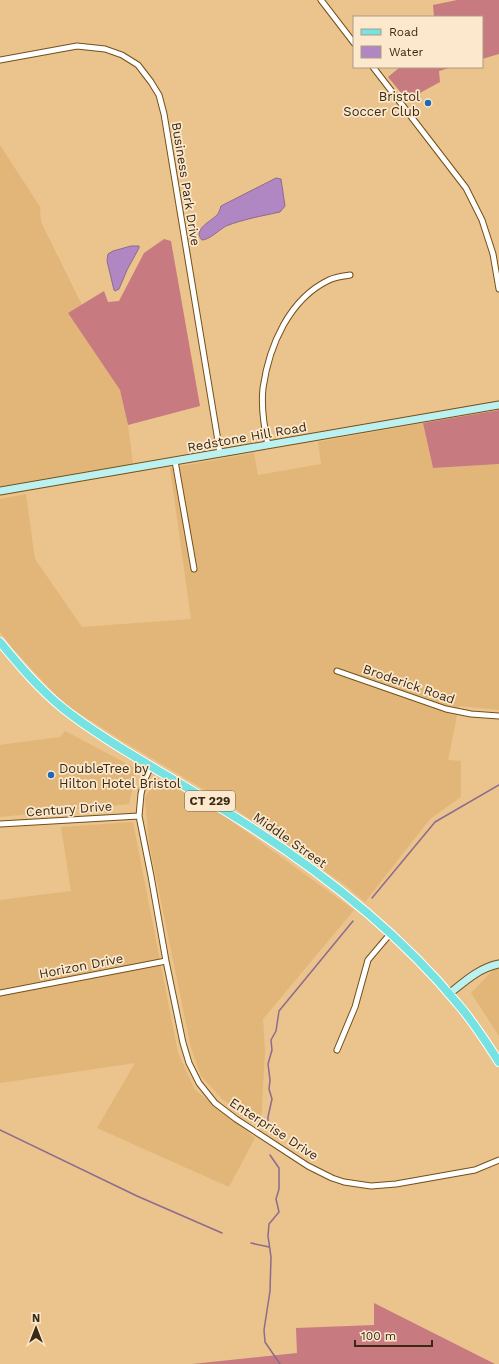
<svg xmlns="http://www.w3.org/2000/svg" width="499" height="1364" viewBox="0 0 499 1364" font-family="'Work Sans',sans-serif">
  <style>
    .built { fill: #e2b678 }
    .forest { fill: #c77a80 }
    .water { fill: #b187c3; stroke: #8d6b8e }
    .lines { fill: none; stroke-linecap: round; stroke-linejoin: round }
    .stream { stroke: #8d6b8e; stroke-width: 1.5 }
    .minor-casing { stroke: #735017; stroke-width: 7 }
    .secondary-casing { stroke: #735017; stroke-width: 9 }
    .primary-casing { stroke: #fff; stroke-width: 10 }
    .minor { stroke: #fff; stroke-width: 5 }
    .secondary { stroke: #bbf1f1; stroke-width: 7 }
    .primary { stroke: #76e2e2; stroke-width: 8 }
    .poi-dot { fill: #2267b7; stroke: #fce8cd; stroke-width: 1.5 }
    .labels { text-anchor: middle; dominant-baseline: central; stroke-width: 3.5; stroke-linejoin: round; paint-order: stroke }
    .shield { fill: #fce8cd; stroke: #74634c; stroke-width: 1 }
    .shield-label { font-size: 12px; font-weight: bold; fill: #3a2a14 }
    .poi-label { font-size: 13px; fill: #3a2a14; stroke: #fce8cd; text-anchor: end }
    .street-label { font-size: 13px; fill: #3a2a14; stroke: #fce8cd }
  </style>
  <rect width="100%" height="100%" fill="#ebc38c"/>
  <path class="built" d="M 0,145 L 40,207 L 41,222 L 82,305 L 68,313 L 120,390 L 128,425 L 133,464 L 0,487 Z
    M 423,423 L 433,468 L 499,464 L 499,710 L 459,706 L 448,760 L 461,761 L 461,797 L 430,819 L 365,902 L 345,885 L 222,800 L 121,740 L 63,703 L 13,649 L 0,632 L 0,499 L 26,494 L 35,559 L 82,627 L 191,619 L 170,468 L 254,453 L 258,475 L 321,464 L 318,442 Z
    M 65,731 L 137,769 L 129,804 L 0,817 L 0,745 L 60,737 Z
    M 156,777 L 222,814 L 354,910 L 263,1019 L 265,1051 L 261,1125 L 222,1099 L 201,1076 L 191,1048 L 149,843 L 145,799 Z
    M 133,822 L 178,1053 L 195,1090 L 255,1138 L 229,1187 L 97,1128 L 135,1063 L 0,1083 L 0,900 L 71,891 L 61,827 Z
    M 494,969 L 499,969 L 499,1036 L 471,993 Z"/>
  <path class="forest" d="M 457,0 L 499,0 L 499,54 L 482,59 L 482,17 L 434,17 L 433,5 Z
    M 400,67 L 452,67 L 439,71 L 440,82 L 407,100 L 388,77 Z
    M 164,239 L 171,241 L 200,406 L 128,425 L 120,390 L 68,313 L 104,291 L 108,302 L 119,301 L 144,253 Z
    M 499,410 L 499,464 L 433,468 L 423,423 Z
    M 374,1303 L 495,1364 L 192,1364 L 297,1353 L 296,1328 L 374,1325 Z"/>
  <path class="water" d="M 276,178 L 281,179 L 285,206 L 280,212 C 262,216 244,219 226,226 C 219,230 209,240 202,240 C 192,230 211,221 217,215 C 219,213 220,209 221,206 Z
    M 131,246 L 139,246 L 139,248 L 127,270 L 119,289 L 115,291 L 114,290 L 107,261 L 108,254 L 113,251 Z"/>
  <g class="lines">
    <path class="stream" d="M 372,898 L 435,822 L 499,785
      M 268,1125 L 268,1117 L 272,1099 L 269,1089 L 270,1080 L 268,1064 L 272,1050 L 271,1040 L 276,1031 L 279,1011 L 353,921
      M 0,1130 L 137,1196 L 222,1233
      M 270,1155 L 279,1168 L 279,1189 L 276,1199 L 279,1212 L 269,1224 L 268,1236 L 271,1257 L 270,1291 L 264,1330 L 265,1342 L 280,1364
      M 251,1243 L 269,1247"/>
    <defs>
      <path id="minor" d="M 321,0 L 354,43
        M 0,60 L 77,46 L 105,49 L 122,55 L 138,65 L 151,82 L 159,95 L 164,114 L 220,453
        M 373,67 L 466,188 L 482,220 L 493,254 L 499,289
        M 268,445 C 264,427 261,407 263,388 C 269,346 289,299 329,280 C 335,277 343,276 350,275
        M 175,461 L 194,569
        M 337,671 L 446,709 L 471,714 L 499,716
        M 151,766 L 144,781 L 141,794 L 139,816 L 151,876 L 166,961 L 183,1043 L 189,1063 L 199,1083 L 215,1103 L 236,1119 L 308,1166 L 332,1178 L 344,1182 L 371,1186 L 396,1184 L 475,1170 L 499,1160
        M 0,824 L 139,816
        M 0,993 L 166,961
        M 337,1050 L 355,1007 L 368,960 L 390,934"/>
      <path id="secondary" d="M 0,491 L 499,405
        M 449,994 C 465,981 479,968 499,964"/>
      <path id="primary" d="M 0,642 C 19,665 40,690 64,709 C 83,724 103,737 124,750 C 163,774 204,797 243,822 C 320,871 398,932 457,1003 C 473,1021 486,1042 499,1062"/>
    </defs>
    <use href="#minor" class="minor-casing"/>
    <use href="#secondary" class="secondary-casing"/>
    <use href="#primary" class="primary-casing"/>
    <use href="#minor" class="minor"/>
    <use href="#secondary" class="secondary"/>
    <use href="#primary" class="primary"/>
  </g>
  <g class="poi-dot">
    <circle cx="428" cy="103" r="4"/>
    <circle cx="51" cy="775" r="4"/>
  </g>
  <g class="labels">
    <rect class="shield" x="185" y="791" width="50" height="20" rx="3"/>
    <g class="shield-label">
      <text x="210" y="801">CT 229</text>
    </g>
    <g class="poi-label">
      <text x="420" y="96">Bristol<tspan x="420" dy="15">Soccer Club</tspan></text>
      <text x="59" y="768" text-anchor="start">DoubleTree by<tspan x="59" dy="15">Hilton Hotel Bristol</tspan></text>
    </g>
    <g class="street-label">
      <text transform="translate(186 184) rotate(81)">Business Park Drive</text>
      <text transform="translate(247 437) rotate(-10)">Redstone Hill Road</text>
      <text transform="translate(409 684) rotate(19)">Broderick Road</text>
      <text transform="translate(69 809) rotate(-4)">Century Drive</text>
      <text transform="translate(290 840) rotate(35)">Middle Street</text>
      <text transform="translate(81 966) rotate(-11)">Horizon Drive</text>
      <text transform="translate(274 1129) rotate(33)">Enterprise Drive</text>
    </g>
  </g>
  <rect x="353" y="16" width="130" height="52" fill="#fce8cd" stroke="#ae9c83"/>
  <rect x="361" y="29" width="20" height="6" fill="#76e2e2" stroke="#ae9c83"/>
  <text x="389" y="36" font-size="12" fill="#3a2a14">Road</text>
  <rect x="361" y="46" width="20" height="12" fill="#b187c3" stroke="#ae9c83"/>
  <text x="389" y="56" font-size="12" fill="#3a2a14">Water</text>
  <g transform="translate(36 1328)" stroke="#fce8cd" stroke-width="3" paint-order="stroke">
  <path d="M0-3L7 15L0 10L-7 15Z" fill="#3a2a14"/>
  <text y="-6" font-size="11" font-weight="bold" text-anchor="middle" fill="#3a2a14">N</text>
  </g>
  <path d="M355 1340v6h77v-6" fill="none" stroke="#3a2a14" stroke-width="2"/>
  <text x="361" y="1340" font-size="12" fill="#3a2a14" stroke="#fce8cd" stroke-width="3" paint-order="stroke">100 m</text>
</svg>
